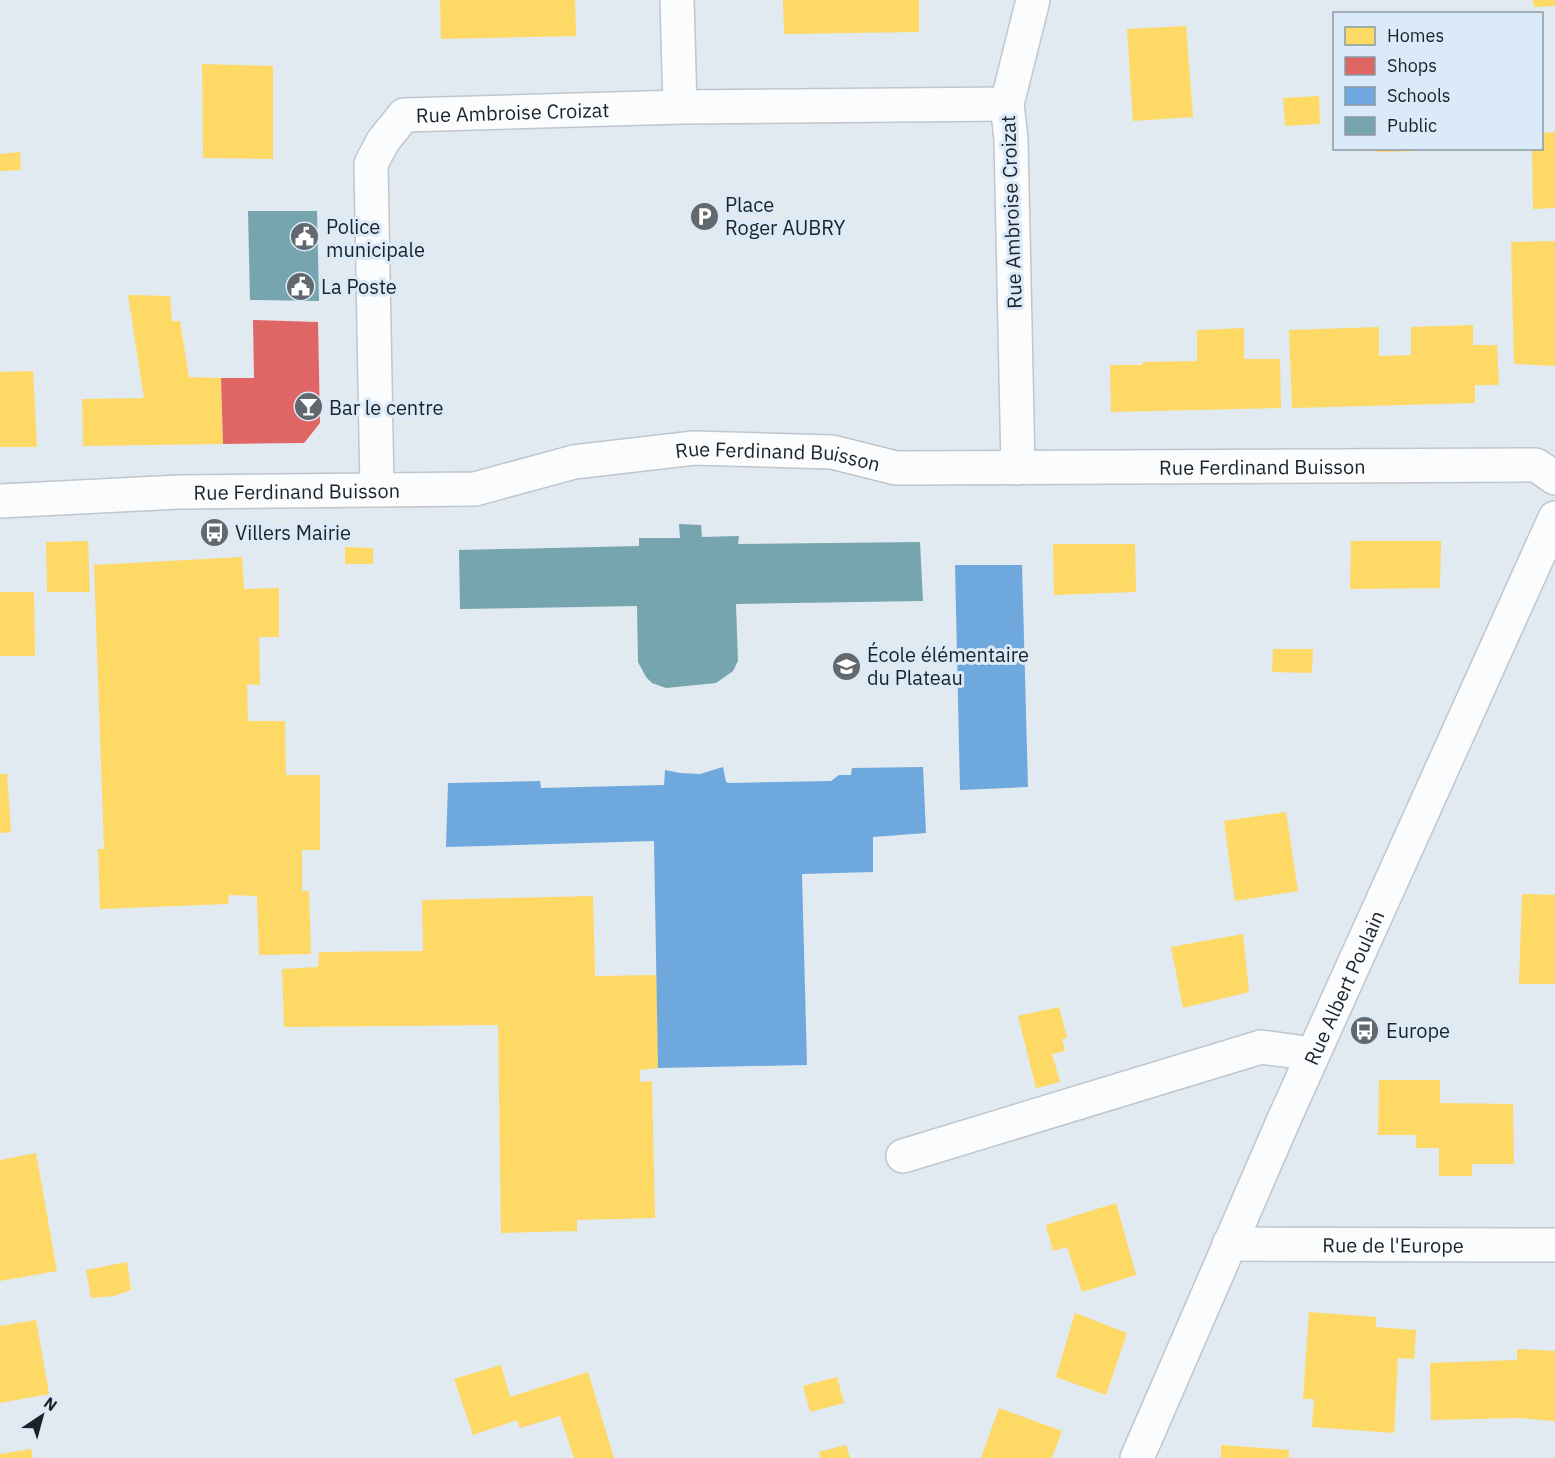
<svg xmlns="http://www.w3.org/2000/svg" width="1555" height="1458" viewBox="0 0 1555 1458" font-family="'IBM Plex Sans',sans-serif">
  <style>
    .homes { fill: #ffd966 }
    .shops { fill: #e06666 }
    .schools { fill: #6fa8dc }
    .public { fill: #76a5af }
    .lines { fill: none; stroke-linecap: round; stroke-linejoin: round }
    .minor-casing { stroke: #bfc6cd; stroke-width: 36 }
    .minor { stroke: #fafcfd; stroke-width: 33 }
    .labels { text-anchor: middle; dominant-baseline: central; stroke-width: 6; stroke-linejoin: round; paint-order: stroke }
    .street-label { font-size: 20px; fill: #1c2227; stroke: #daeaf8 }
    .poi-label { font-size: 20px; fill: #1c2227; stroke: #daeaf8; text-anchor: start }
  </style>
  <rect width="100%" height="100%" fill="#e1e9f1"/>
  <path class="homes" d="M 440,0 L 575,0 L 576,36 L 441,39 Z
    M 783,0 L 919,0 L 919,32 L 784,34 Z
    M 1533,0 L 1555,0 L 1555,6 L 1534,7 Z
    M 1186,26 L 1193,117 L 1133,121 L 1127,29 Z
    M 202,64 L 273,66 L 273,159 L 203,158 Z
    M 1319,96 L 1320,124 L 1285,126 L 1283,98 Z
    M 1555,132 L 1555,208 L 1533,209 L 1532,148 L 1542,148 L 1542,133 Z
    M 1375,148 L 1417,148 L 1417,151 L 1375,152 Z
    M 20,152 L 21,170 L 0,171 L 0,154 Z
    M 1555,241 L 1555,366 L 1514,364 L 1511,242 Z
    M 128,295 L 170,296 L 172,321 L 180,321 L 189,377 L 221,378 L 223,444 L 83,446 L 82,399 L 144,398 Z
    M 1473,325 L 1473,345 L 1497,345 L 1499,385 L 1475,385 L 1475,403 L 1292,408 L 1289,330 L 1379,327 L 1379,356 L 1411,355 L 1411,327 Z
    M 1244,328 L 1244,359 L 1280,359 L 1281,408 L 1111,412 L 1110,365 L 1143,365 L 1142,362 L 1197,361 L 1197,330 Z
    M 33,371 L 37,447 L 0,447 L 0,372 Z
    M 88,541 L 90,592 L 47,592 L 46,542 Z
    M 1351,541 L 1441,541 L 1440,588 L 1350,589 Z
    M 1053,544 L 1135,544 L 1136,592 L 1054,595 Z
    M 345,547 L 373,548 L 373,564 L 345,564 Z
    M 242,557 L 244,589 L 279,588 L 279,637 L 259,637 L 260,685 L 247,684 L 248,721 L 285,721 L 286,775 L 320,775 L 320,850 L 302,850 L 302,891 L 309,891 L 311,954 L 259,955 L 257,896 L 229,895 L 228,904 L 100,909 L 98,849 L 104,849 L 94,565 Z
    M 0,592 L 34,592 L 35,656 L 0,656 Z
    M 1273,649 L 1313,649 L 1312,673 L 1272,672 Z
    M 0,774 L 7,774 L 11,832 L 0,833 Z
    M 1286,812 L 1298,891 L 1235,901 L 1224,821 Z
    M 1522,894 L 1555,895 L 1555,984 L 1519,984 Z
    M 593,896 L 595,976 L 657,975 L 658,1068 L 640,1070 L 640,1082 L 652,1081 L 655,1218 L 577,1220 L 577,1231 L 501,1233 L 498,1025 L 284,1027 L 282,969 L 318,967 L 319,952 L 423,951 L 422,900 Z
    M 1243,934 L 1249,992 L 1183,1008 L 1171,947 Z
    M 1059,1007 L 1067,1038 L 1062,1039 L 1065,1051 L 1052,1054 L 1060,1082 L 1036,1088 L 1018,1016 Z
    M 1379,1080 L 1440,1080 L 1440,1103 L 1513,1104 L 1514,1164 L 1472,1164 L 1472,1176 L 1439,1176 L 1439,1148 L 1416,1148 L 1416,1135 L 1378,1135 Z
    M 36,1153 L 57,1271 L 0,1281 L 0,1160 Z
    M 1116,1203 L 1136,1275 L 1082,1292 L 1067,1247 L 1053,1251 L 1046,1225 Z
    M 127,1262 L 131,1290 L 114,1296 L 91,1298 L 86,1270 Z
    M 1309,1312 L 1376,1317 L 1376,1327 L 1416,1330 L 1414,1359 L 1398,1358 L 1394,1433 L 1312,1427 L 1314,1399 L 1303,1399 Z
    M 1075,1313 L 1127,1333 L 1106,1395 L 1056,1377 Z
    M 36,1320 L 49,1394 L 0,1403 L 0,1326 Z
    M 1517,1349 L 1555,1351 L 1555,1421 L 1519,1418 L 1431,1420 L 1430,1363 L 1517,1360 Z
    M 501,1365 L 510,1397 L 588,1372 L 614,1458 L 574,1458 L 560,1416 L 520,1428 L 517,1420 L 473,1435 L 454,1379 Z
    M 837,1377 L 844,1403 L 810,1412 L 803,1386 Z
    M 999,1408 L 1062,1431 L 1052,1458 L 981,1458 Z
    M 846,1445 L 850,1458 L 820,1458 L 819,1452 Z
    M 1221,1445 L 1289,1450 L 1289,1458 L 1221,1458 Z
    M 31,1449 L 33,1458 L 0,1458 L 0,1454 Z"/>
  <path class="shops" d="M 253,320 L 318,322 L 320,423 L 304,443 L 223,444 L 221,378 L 254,378 Z"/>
  <path class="schools" d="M 955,565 L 1022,565 L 1028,787 L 960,790 Z
    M 723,767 L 726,782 L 729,783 L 831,781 L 839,775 L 851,775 L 852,768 L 923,767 L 926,833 L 873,837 L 873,872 L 802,874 L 807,1065 L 658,1068 L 654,841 L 446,847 L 448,783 L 540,781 L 541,788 L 664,785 L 665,770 L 680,773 L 700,774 Z"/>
  <path class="public" d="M 248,211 L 317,211 L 319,301 L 250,300 Z
    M 679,524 L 701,525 L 702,537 L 739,536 L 738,544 L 920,542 L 923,601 L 736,604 L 738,661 L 733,671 L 716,683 L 666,688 L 652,683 L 646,677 L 638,662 L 637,606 L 460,609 L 459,550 L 639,546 L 639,538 L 680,538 Z"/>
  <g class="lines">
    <defs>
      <g id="minor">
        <path d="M 677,0 L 680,107"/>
        <path d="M 1018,468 L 1011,139 L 1007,104 L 1033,0"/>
        <path id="s1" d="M 377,490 L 371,164 L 383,141 L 404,115 L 680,107 L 1007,104"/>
        <path id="s2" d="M 0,501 L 179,492 L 475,489 L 574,462 L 694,448 L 832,452 L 896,468 L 1536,465 L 1555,478"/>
        <path d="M 903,1156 L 1261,1047 L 1313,1054"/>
        <path id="s3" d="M 1229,1244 L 1555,1245"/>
        <path id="s4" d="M 1137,1458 L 1285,1117 L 1555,518"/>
      </g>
    </defs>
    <use href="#minor" class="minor-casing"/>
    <use href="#minor" class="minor"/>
  </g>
  <defs>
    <symbol id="parking-disc" viewBox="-11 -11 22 22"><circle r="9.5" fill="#61686e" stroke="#daeaf8"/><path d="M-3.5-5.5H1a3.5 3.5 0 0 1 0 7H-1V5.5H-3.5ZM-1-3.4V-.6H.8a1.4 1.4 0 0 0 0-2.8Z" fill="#fff"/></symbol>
    <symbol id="civic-disc" viewBox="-11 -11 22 22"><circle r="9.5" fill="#61686e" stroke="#daeaf8"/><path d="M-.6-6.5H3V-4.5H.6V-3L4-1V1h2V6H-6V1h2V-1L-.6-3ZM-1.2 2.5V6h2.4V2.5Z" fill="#fff"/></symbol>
    <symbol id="bar-disc" viewBox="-11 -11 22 22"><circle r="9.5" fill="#61686e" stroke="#daeaf8"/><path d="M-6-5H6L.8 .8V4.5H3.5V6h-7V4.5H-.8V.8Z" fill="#fff"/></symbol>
    <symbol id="bus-disc" viewBox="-11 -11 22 22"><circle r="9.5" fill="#61686e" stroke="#daeaf8"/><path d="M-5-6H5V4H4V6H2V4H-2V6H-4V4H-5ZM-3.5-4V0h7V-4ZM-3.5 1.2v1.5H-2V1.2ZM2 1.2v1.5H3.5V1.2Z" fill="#fff"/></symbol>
    <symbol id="school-disc" viewBox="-11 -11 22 22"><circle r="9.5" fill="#61686e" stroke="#daeaf8"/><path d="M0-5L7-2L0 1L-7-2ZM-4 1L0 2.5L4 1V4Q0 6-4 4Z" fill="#fff"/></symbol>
  </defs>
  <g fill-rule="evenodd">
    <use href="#parking-disc" x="688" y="200" width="33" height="33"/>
    <use href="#civic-disc" x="288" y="220" width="33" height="33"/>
    <use href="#civic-disc" x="284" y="270" width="33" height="33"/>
    <use href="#bar-disc" x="292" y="390" width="33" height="33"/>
    <use href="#bus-disc" x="198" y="516" width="33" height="33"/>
    <use href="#school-disc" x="830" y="650" width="33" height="33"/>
    <use href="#bus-disc" x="1348" y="1014" width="33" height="33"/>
  </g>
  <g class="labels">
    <g class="street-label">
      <text stroke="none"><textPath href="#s1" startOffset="494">Rue Ambroise Croizat</textPath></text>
      <text transform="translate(1011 212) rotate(-92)">Rue Ambroise Croizat</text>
      <text stroke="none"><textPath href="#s2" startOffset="783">Rue Ferdinand Buisson</textPath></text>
      <text stroke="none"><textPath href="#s2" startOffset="1269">Rue Ferdinand Buisson</textPath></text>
      <text stroke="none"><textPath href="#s2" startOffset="297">Rue Ferdinand Buisson</textPath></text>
      <text stroke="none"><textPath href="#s4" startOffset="514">Rue Albert Poulain</textPath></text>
      <text stroke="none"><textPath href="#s3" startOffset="164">Rue de l'Europe</textPath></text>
    </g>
    <g class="poi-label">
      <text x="725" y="204">Place<tspan x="725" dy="23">Roger AUBRY</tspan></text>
      <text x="326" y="226">Police<tspan x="326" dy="23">municipale</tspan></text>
      <text x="321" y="286">La Poste</text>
      <text x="329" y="407">Bar le centre</text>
      <text x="235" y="532">Villers Mairie</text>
      <text x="867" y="654">École élémentaire<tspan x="867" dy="23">du Plateau</tspan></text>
      <text x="1386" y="1030">Europe</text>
    </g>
  </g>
  <rect x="1333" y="12" width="210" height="138" fill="#daeaf8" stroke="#8e9aa4" stroke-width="1.5"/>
  <rect x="1345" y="27" width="30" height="18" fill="#ffd966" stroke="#8e9aa4" stroke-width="1.5"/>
  <text x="1387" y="42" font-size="18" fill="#1c2227">Homes</text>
  <rect x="1345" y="57" width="30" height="18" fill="#e06666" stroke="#8e9aa4" stroke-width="1.5"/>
  <text x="1387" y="72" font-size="18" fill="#1c2227">Shops</text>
  <rect x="1345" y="87" width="30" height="18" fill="#6fa8dc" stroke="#8e9aa4" stroke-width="1.5"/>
  <text x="1387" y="102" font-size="18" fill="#1c2227">Schools</text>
  <rect x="1345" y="117" width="30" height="18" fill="#76a5af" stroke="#8e9aa4" stroke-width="1.5"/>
  <text x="1387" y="132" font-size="18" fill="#1c2227">Public</text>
  <g transform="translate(42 1416) rotate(36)" stroke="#daeaf8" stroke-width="4.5" paint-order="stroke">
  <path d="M0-4.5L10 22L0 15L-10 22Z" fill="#1c2227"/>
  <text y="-9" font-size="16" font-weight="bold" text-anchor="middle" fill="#1c2227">N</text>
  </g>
</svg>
